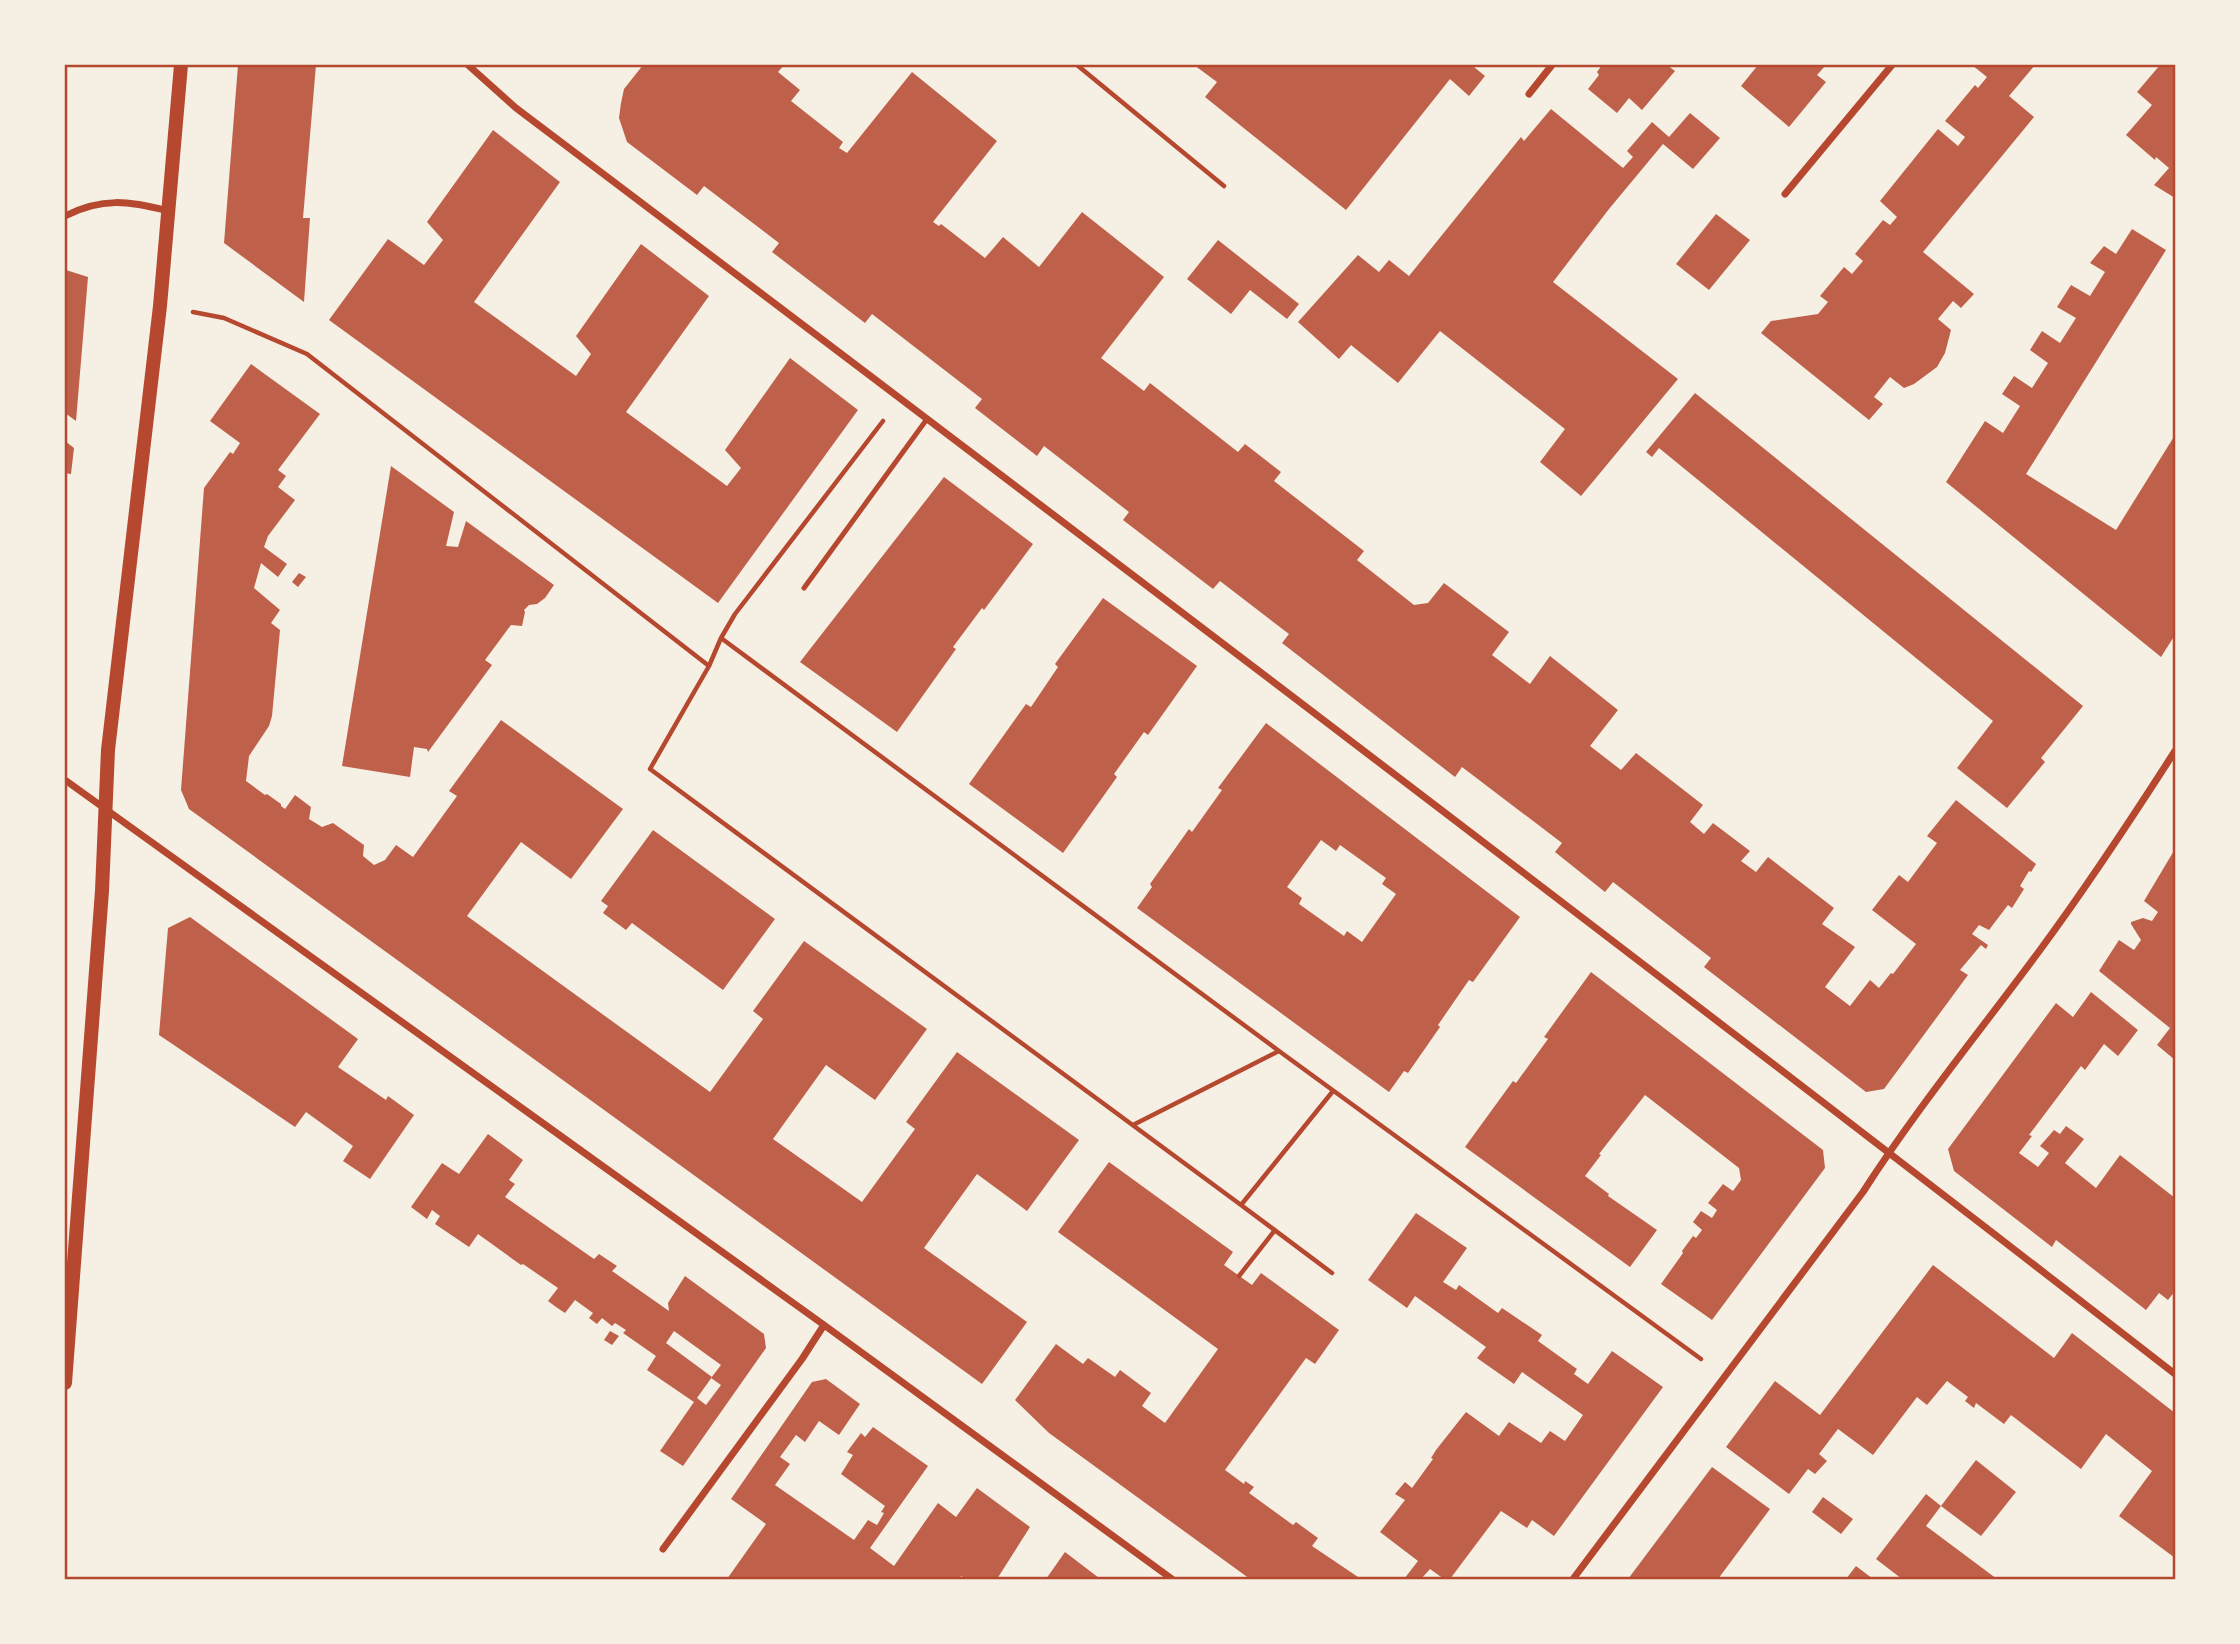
<svg xmlns="http://www.w3.org/2000/svg" width="2240" height="1644" viewBox="0 0 2240 1644" font-family="'Public Sans',sans-serif">
  <style>
    .building { fill: #bf614a; fill-rule: evenodd }
    .lines { fill: none; stroke-linecap: round; stroke-linejoin: round }
    .path { stroke: #b5482f; stroke-width: 4.5 }
    .service { stroke: #b5482f; stroke-width: 5 }
    .minor { stroke: #b5482f; stroke-width: 7 }
    .secondary { stroke: #b5482f; stroke-width: 14 }
    .neatline { fill: none; stroke: #b5482f; stroke-width: 2.5 }
  </style>
  <rect width="100%" height="100%" fill="#f6efe4"/>
  <path class="building" d="M 238,65 L 316,65 L 303,218 L 310,218 L 304,302 L 224,243 Z
    M 643,65 L 784,65 L 778,72 L 800,90 L 791,101 L 843,142 L 839,148 L 847,153 L 912,72 L 997,141 L 933,222 L 939,226 L 941,224 L 985,258 L 1003,237 L 1039,267 L 1082,212 L 1164,277 L 1101,358 L 1144,391 L 1150,383 L 1238,452 L 1245,444 L 1281,472 L 1274,481 L 1364,551 L 1357,560 L 1414,605 L 1428,603 L 1444,583 L 1509,632 L 1492,655 L 1530,684 L 1550,656 L 1618,710 L 1590,746 L 1621,770 L 1636,753 L 1703,805 L 1690,822 L 1704,834 L 1713,823 L 1750,851 L 1741,861 L 1756,872 L 1768,857 L 1834,908 L 1822,924 L 1855,947 L 1825,987 L 1850,1006 L 1870,980 L 1879,988 L 1891,973 L 1893,974 L 1916,944 L 1872,910 L 1899,875 L 1908,882 L 1937,843 L 1927,836 L 1956,800 L 2036,864 L 2031,872 L 2029,871 L 2020,886 L 2024,889 L 2012,908 L 2008,905 L 1989,930 L 1979,925 L 1972,934 L 1988,945 L 1986,949 L 1981,945 L 1960,970 L 1968,975 L 1884,1089 L 1866,1092 L 1704,967 L 1711,958 L 1613,882 L 1605,892 L 1555,852 L 1562,843 L 1462,767 L 1455,777 L 1282,643 L 1289,634 L 1220,581 L 1213,589 L 1123,520 L 1129,512 L 1044,446 L 1037,456 L 975,408 L 982,399 L 872,314 L 865,323 L 772,252 L 779,243 L 704,186 L 697,195 L 627,142 L 619,118 L 621,103 L 624,89 Z
    M 1194,65 L 1476,65 L 1474,67 L 1485,76 L 1469,96 L 1450,79 L 1346,210 L 1205,97 L 1217,82 Z
    M 1602,65 L 1667,65 L 1675,71 L 1642,110 L 1629,98 L 1617,113 L 1588,89 L 1599,75 L 1597,72 Z
    M 1758,65 L 1826,65 L 1817,75 L 1826,82 L 1789,127 L 1741,86 Z
    M 1972,65 L 2035,65 L 2009,96 L 2034,117 L 1923,252 L 1974,294 L 1961,308 L 1953,301 L 1938,319 L 1951,330 L 1945,353 L 1937,367 L 1914,384 L 1904,388 L 1890,377 L 1874,397 L 1883,404 L 1869,420 L 1761,333 L 1771,321 L 1818,314 L 1828,302 L 1820,296 L 1844,267 L 1852,274 L 1863,261 L 1855,254 L 1883,220 L 1890,225 L 1897,217 L 1880,201 L 1938,129 L 1958,146 L 1965,137 L 1945,121 L 1975,85 L 1978,88 L 1987,77 Z
    M 2160,65 L 2175,65 L 2175,108 L 2173,111 L 2175,113 L 2175,198 L 2154,185 L 2169,168 L 2156,157 L 2155,160 L 2126,135 L 2152,105 L 2137,92 Z
    M 1551,109 L 1623,168 L 1633,157 L 1627,151 L 1652,122 L 1669,137 L 1690,113 L 1720,138 L 1693,169 L 1663,144 L 1609,209 L 1553,282 L 1678,379 L 1581,496 L 1540,462 L 1565,429 L 1440,331 L 1398,383 L 1351,345 L 1339,359 L 1298,322 L 1358,255 L 1379,272 L 1389,260 L 1409,276 L 1521,137 L 1524,141 Z
    M 493,130 L 560,182 L 474,302 L 576,376 L 591,354 L 576,336 L 641,244 L 709,296 L 626,412 L 727,486 L 741,468 L 725,450 L 790,358 L 858,410 L 718,603 L 329,320 L 388,239 L 424,265 L 443,240 L 427,222 Z
    M 1716,214 L 1750,240 L 1709,290 L 1676,264 Z
    M 2132,229 L 2166,250 L 2026,474 L 2116,530 L 2175,435 L 2175,635 L 2161,657 L 1946,482 L 1985,421 L 2003,433 L 2020,406 L 2002,394 L 2014,376 L 2032,388 L 2048,363 L 2030,350 L 2042,331 L 2060,343 L 2076,318 L 2057,307 L 2071,285 L 2090,296 L 2105,272 L 2090,263 L 2104,246 L 2116,254 Z
    M 1218,240 L 1299,304 L 1287,319 L 1250,290 L 1231,314 L 1187,279 Z
    M 66,270 L 88,277 L 76,421 L 65,413 Z
    M 251,364 L 320,414 L 278,470 L 286,476 L 278,487 L 295,500 L 268,536 L 264,547 L 287,564 L 278,577 L 261,563 L 254,588 L 280,610 L 271,623 L 280,630 L 272,716 L 269,726 L 249,756 L 246,781 L 265,795 L 267,794 L 281,804 L 281,806 L 285,809 L 295,795 L 311,807 L 309,819 L 322,827 L 333,823 L 364,845 L 363,856 L 374,865 L 385,860 L 396,845 L 413,857 L 457,796 L 449,791 L 501,720 L 623,809 L 571,879 L 521,842 L 467,916 L 569,990 L 710,1092 L 763,1019 L 753,1011 L 804,941 L 927,1029 L 875,1100 L 826,1065 L 773,1139 L 862,1202 L 915,1129 L 906,1122 L 957,1052 L 1079,1140 L 1027,1211 L 977,1174 L 924,1248 L 1027,1322 L 982,1384 L 189,809 L 181,790 L 204,488 L 230,452 L 233,454 L 240,443 L 210,421 Z
    M 1695,393 L 2083,706 L 2041,758 L 2045,762 L 2007,808 L 1957,768 L 1993,721 L 1659,448 L 1652,457 L 1646,452 Z
    M 65,441 L 74,448 L 71,474 L 65,473 Z
    M 391,466 L 454,512 L 446,546 L 458,547 L 466,521 L 554,585 L 545,598 L 537,604 L 529,605 L 524,610 L 525,612 L 522,626 L 511,625 L 485,660 L 492,665 L 428,752 L 427,749 L 414,747 L 410,777 L 342,766 Z
    M 944,477 L 1033,544 L 984,610 L 982,608 L 953,647 L 956,649 L 897,732 L 800,662 Z
    M 299,573 L 306,577 L 298,587 L 292,582 Z
    M 1103,598 L 1197,666 L 1148,735 L 1144,732 L 1114,774 L 1117,777 L 1063,853 L 969,784 L 1026,704 L 1031,707 L 1058,667 L 1055,664 Z
    M 1266,723 L 1520,917 L 1473,982 L 1469,980 L 1438,1025 L 1440,1027 L 1408,1073 L 1404,1071 L 1389,1092 L 1137,908 L 1152,887 L 1150,884 L 1189,829 L 1192,832 L 1222,790 L 1218,788 ZM 1321,840 L 1336,851 L 1340,845 L 1386,878 L 1382,884 L 1396,894 L 1362,942 L 1347,931 L 1344,936 L 1299,904 L 1302,898 L 1287,887 Z
    M 653,830 L 775,919 L 723,990 L 632,923 L 626,930 L 603,913 L 608,906 L 601,901 Z
    M 2175,849 L 2175,1060 L 2157,1045 L 2170,1028 L 2099,971 L 2119,940 L 2134,950 L 2141,940 L 2131,924 L 2131,922 L 2143,918 L 2152,921 L 2158,912 L 2144,901 Z
    M 190,917 L 358,1039 L 338,1067 L 386,1100 L 388,1096 L 414,1115 L 370,1179 L 343,1161 L 353,1146 L 306,1112 L 295,1127 L 159,1035 L 168,928 Z
    M 1591,972 L 1823,1150 L 1825,1168 L 1712,1320 L 1661,1284 L 1683,1253 L 1682,1251 L 1693,1236 L 1696,1238 L 1702,1230 L 1693,1222 L 1701,1211 L 1712,1218 L 1717,1210 L 1708,1203 L 1723,1184 L 1733,1191 L 1741,1180 L 1739,1168 L 1645,1095 L 1599,1154 L 1601,1155 L 1585,1176 L 1609,1194 L 1608,1196 L 1657,1230 L 1630,1267 L 1465,1147 L 1513,1081 L 1516,1083 L 1548,1039 L 1544,1037 Z
    M 2091,992 L 2138,1030 L 2118,1056 L 2104,1044 L 2085,1070 L 2081,1066 L 2029,1135 L 2032,1136 L 2019,1153 L 2038,1167 L 2049,1153 L 2040,1146 L 2054,1130 L 2060,1134 L 2066,1126 L 2084,1139 L 2065,1163 L 2096,1188 L 2120,1155 L 2175,1198 L 2175,1291 L 2168,1300 L 2159,1293 L 2146,1310 L 2056,1240 L 2052,1247 L 1954,1171 L 1948,1149 L 2056,1003 L 2073,1017 Z
    M 488,1134 L 523,1160 L 509,1180 L 515,1184 L 505,1197 L 594,1259 L 599,1254 L 617,1266 L 612,1271 L 669,1311 L 668,1303 L 685,1276 L 764,1334 L 766,1348 L 683,1466 L 660,1451 L 694,1402 L 647,1370 L 656,1356 L 623,1333 L 626,1330 L 615,1323 L 612,1326 L 602,1318 L 597,1324 L 589,1318 L 593,1313 L 575,1300 L 565,1313 L 556,1307 L 548,1301 L 558,1288 L 523,1264 L 521,1265 L 478,1234 L 469,1247 L 435,1224 L 440,1216 L 432,1210 L 427,1219 L 411,1207 L 442,1163 L 459,1174 ZM 674,1331 L 721,1365 L 711,1378 L 721,1385 L 706,1405 L 697,1398 L 712,1377 L 666,1343 Z
    M 1109,1162 L 1233,1252 L 1224,1265 L 1252,1285 L 1261,1273 L 1339,1330 L 1315,1364 L 1306,1358 L 1225,1470 L 1244,1484 L 1245,1481 L 1254,1487 L 1249,1493 L 1293,1525 L 1296,1522 L 1318,1538 L 1312,1546 L 1361,1579 L 1250,1579 L 1049,1433 L 1015,1400 L 1056,1344 L 1083,1364 L 1088,1358 L 1115,1377 L 1120,1370 L 1151,1393 L 1142,1406 L 1165,1423 L 1218,1349 L 1058,1232 Z
    M 1416,1213 L 1467,1248 L 1443,1282 L 1456,1290 L 1459,1285 L 1498,1313 L 1502,1308 L 1542,1335 L 1538,1341 L 1577,1369 L 1574,1374 L 1588,1384 L 1612,1351 L 1663,1387 L 1554,1536 L 1532,1520 L 1527,1528 L 1501,1511 L 1450,1579 L 1444,1579 L 1430,1569 L 1421,1579 L 1404,1579 L 1418,1561 L 1380,1532 L 1405,1500 L 1395,1494 L 1405,1482 L 1412,1488 L 1433,1459 L 1431,1458 L 1436,1450 L 1466,1412 L 1499,1436 L 1509,1422 L 1541,1443 L 1550,1431 L 1565,1441 L 1583,1415 L 1522,1372 L 1514,1384 L 1477,1358 L 1486,1347 L 1415,1296 L 1407,1308 L 1368,1280 Z
    M 1933,1265 L 2054,1358 L 2072,1333 L 2175,1413 L 2175,1558 L 2119,1516 L 2152,1471 L 2106,1434 L 2081,1469 L 2011,1415 L 2004,1424 L 1976,1403 L 1974,1408 L 1965,1401 L 1968,1397 L 1947,1381 L 1927,1405 L 1917,1397 L 1873,1455 L 1838,1429 L 1819,1454 L 1827,1461 L 1815,1474 L 1808,1469 L 1789,1494 L 1726,1447 L 1775,1381 L 1820,1415 Z
    M 610,1331 L 619,1336 L 612,1345 L 604,1340 Z
    M 826,1379 L 860,1404 L 839,1435 L 819,1421 L 805,1442 L 796,1435 L 780,1457 L 790,1464 L 775,1485 L 854,1540 L 868,1520 L 877,1525 L 884,1513 L 881,1512 L 885,1506 L 841,1474 L 853,1455 L 847,1452 L 861,1433 L 865,1437 L 873,1427 L 928,1466 L 870,1548 L 894,1566 L 938,1503 L 956,1517 L 977,1488 L 1030,1527 L 997,1579 L 967,1579 L 961,1576 L 960,1579 L 727,1579 L 766,1524 L 731,1499 L 812,1382 Z
    M 1976,1460 L 2016,1492 L 1981,1536 L 1941,1506 L 1926,1526 L 1997,1579 L 1902,1579 L 1876,1559 L 1926,1494 L 1941,1506 Z
    M 1712,1467 L 1770,1509 L 1718,1579 L 1628,1579 Z
    M 1823,1497 L 1853,1519 L 1841,1534 L 1812,1512 Z
    M 1065,1552 L 1099,1578 L 1098,1579 L 1046,1579 Z
    M 1856,1566 L 1873,1579 L 1846,1579 Z"/>
  <g class="lines">
    <path class="path" d="M 1077,65 L 1224,186
      M 193,312 L 224,318 L 307,354 L 709,666 L 721,638 L 735,614 L 883,421
      M 721,638 L 1279,1051 L 1701,1359
      M 709,666 L 650,769 L 1241,1205 L 1333,1091
      M 1133,1125 L 1279,1051
      M 1241,1205 L 1332,1273
      M 1239,1276 L 1275,1230"/>
    <path class="service" d="M 804,588 L 927,419"/>
    <path class="minor" d="M 468,65 L 516,108 C 1071,527 1626,948 2175,1374
      M 1529,94 L 1552,65
      M 1785,194 L 1892,65
      M 65,216 C 102,197 129,201 168,211
      M 65,780 L 824,1325 L 1172,1579
      M 663,1549 L 802,1359 L 824,1325
      M 1573,1579 L 1863,1192 C 1917,1108 1981,1030 2040,950 C 2088,885 2132,818 2175,751"/>
    <path class="secondary" d="M 65,1383 L 102,891 L 108,750 L 160,306 L 181,65"/>
  </g>
  <rect width="2240" height="1644" fill="none" stroke="#f6efe4" stroke-width="133"/>
  <rect x="66" y="66" width="2108" height="1512" class="neatline"/>
</svg>
